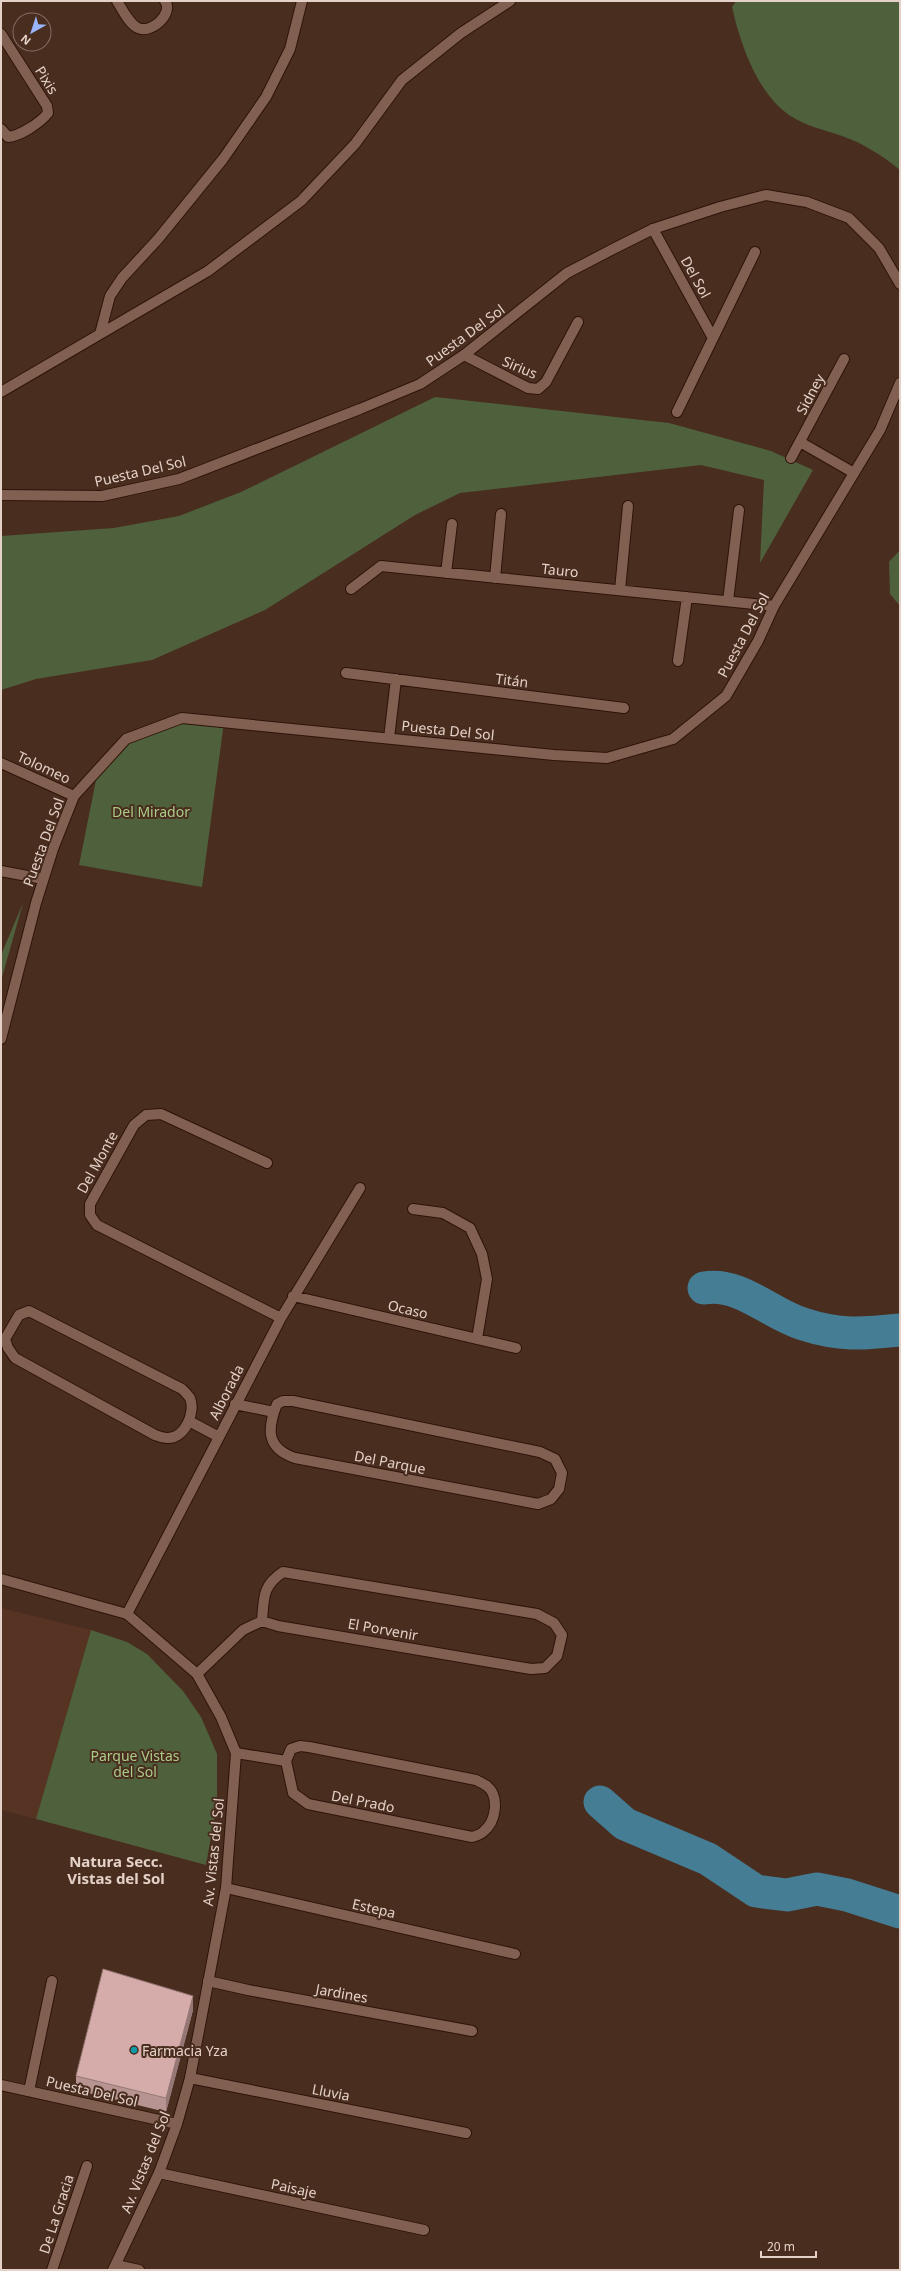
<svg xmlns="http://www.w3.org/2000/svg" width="901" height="2271" viewBox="0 0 901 2271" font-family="'Noto Sans',sans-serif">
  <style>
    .built { fill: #563323 }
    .green { fill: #4f603d }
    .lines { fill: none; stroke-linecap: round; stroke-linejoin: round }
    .river { stroke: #457d94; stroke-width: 33 }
    .minor-casing { stroke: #2e1408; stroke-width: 12 }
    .tertiary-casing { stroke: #2e1408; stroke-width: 12 }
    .minor { stroke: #816052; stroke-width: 10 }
    .tertiary { stroke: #816052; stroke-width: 10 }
    .wall { fill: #b79491 }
    .shaded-wall { fill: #957876 }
    .building { fill: #d5aca9; stroke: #957876 }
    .culture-dot { fill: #0f9aa8; stroke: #492d1f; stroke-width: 1.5 }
    .labels { text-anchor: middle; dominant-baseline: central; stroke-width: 4; stroke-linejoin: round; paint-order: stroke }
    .street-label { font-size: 14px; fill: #e4d1c8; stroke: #492d1f }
    .park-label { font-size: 14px; fill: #abcc87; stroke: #492d1f }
    .poi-label { font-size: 14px; fill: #e4d1c8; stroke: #492d1f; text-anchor: start }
    .neighbourhood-label { font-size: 15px; font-weight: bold; fill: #e4d1c8; stroke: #492d1f }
  </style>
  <rect width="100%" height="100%" fill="#492d1f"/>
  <path class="built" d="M 1,1608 L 91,1630 L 36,1819 L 1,1810 Z"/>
  <path class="green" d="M 736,1 L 900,1 L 900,170 C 883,156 863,143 842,136 C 825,130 805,126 789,115 C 757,93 740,43 732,7 Z
    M 435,397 L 669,423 L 771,451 L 813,470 L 760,563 L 764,480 L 701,465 L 460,493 L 415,515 L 265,610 L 152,660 L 36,679 L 1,690 L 1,536 L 114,528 L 179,516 L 241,492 Z
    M 900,550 L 900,606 L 890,594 L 889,562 Z
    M 182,718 L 224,722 L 202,887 L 79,865 L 98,770 L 126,739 Z
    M 23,903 L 1,981 L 1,955 Z
    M 91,1630 L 127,1642 L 147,1654 L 183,1691 L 201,1717 L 217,1754 L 217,1803 L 206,1865 L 36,1819 Z"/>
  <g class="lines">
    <path class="river" d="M 704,1288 C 741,1282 770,1314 803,1324 C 840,1336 862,1334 900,1330
      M 600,1802 L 625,1824 L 708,1859 L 756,1891 L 787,1895 L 817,1889 L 847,1895 L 900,1912"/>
    <defs>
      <path id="minor" d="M 117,1 C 122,9 129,24 138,28 C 151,34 174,14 165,1
        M 1,34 L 47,106 L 48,113 C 40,123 20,136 8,137 L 1,129
        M 653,229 L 713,338
        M 100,334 L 110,296 L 122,278 L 158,239 L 223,159 L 266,97 L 290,49 L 302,1
        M 464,355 L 528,388 L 538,389 L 546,382 L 578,322
        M 1,392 L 208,271 L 301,201 L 355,144 L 402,80 L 461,33 L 510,1
        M 677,412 L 755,252
        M 800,442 L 854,473
        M 791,458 L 844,359
        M 446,573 L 452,524
        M 495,578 L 501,514
        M 351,589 L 381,566 L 774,606
        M 620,590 L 628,506
        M 728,601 L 739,510
        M 678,661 L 687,597
        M 346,673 L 624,708
        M 389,738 L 396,679
        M 1,763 L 74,796
        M 267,1163 L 161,1114 L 146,1115 L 134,1125 L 90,1204 L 90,1215 L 97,1225 L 281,1318
        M 413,1209 L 443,1213 L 470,1228 L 482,1254 L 487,1279 L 477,1339
        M 293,1296 L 516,1348
        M 29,1311 L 182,1389 C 184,1391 188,1395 190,1398 C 196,1412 185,1439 167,1438 C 163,1438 158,1436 155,1435 L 15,1358 L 8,1348 L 5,1339 L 19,1315 Z
        M 283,1401 L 293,1401 L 540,1452 L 555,1459 L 562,1473 L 559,1489 L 551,1499 L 538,1504 L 295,1458 C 266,1448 267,1429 277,1404 Z
        M 235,1404 L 274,1412
        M 189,1421 L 219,1437
        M 127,1614 L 281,1318 L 360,1188
        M 197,1674 L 243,1630 L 262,1621 L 278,1626 L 531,1669 L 545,1668 L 557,1656 L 562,1635 L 554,1623 L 537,1614 L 283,1572 C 262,1586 264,1598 262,1621
        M 236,1753 L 286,1761 L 293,1793 L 308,1804 L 472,1837 C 475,1836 480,1835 483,1832 C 496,1822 500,1797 487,1786 C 484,1784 480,1782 476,1780 L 309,1747 L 300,1746 L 291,1749 L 286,1761
        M 226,1888 L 515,1954
        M 208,1981 L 248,1990 L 472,2031
        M 190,2078 L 466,2133
        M 29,2091 L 52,1981
        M 159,2173 L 424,2230
        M 116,2265 L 139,2270
        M 52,2270 L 87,2166"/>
      <path id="tertiary" d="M 1,495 L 102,496 L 179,479 L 360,409 L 420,384 L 464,355 L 567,273 L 615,248 L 653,229 L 720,207 L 766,195 L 807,202 L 849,218 L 879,248 L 900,284
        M 1,871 L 43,879
        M 1,1039 L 36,903 L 53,849 L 74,796 L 126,739 L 182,718 L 554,755 L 607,758 L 673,739 L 726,696 L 758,641 L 774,606 L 880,430 L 900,383
        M 1,1579 L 127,1614 L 197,1674 L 221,1717 L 236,1753 L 226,1888 L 190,2078 L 177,2124 L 159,2173 L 113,2270
        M 1,2085 L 177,2124"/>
    </defs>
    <use href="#minor" class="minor-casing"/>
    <use href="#tertiary" class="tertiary-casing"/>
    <use href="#minor" class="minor"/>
    <use href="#tertiary" class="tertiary"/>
  </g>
  <path class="wall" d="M 193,2010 L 166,2112 L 76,2090 L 76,2076 Z"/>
  <path class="shaded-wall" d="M 193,1996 L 193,2010 L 166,2112 L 166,2098 Z"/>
  <path class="building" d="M 103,1969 L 193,1996 L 166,2098 L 76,2076 Z"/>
  <circle class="culture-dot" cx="134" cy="2050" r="4"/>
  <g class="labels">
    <g class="street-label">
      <text transform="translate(47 80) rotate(58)">Pixis</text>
      <text transform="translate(696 277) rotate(61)">Del Sol</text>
      <text transform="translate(465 335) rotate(-36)">Puesta Del Sol</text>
      <text transform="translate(520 367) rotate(23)">Sirius</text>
      <text transform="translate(810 394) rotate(-62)">Sidney</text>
      <text transform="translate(140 471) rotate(-13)">Puesta Del Sol</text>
      <text transform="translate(560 570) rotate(6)">Tauro</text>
      <text transform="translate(743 635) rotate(-62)">Puesta Del Sol</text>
      <text transform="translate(512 680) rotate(7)">Titán</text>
      <text transform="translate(448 730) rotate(6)">Puesta Del Sol</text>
      <text transform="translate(44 767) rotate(25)">Tolomeo</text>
      <text transform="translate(43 842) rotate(-70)">Puesta Del Sol</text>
      <text transform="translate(97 1162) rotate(-61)">Del Monte</text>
      <text transform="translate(408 1309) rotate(13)">Ocaso</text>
      <text transform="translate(226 1392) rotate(-63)">Alborada</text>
      <text transform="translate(390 1462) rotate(11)">Del Parque</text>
      <text transform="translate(383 1629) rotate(10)">El Porvenir</text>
      <text transform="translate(363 1801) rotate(11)">Del Prado</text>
      <text transform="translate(213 1852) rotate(-84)">Av. Vistas del Sol</text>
      <text transform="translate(374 1908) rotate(13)">Estepa</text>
      <text transform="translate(342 1993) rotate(10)">Jardines</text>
      <text transform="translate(92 2091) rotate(13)">Puesta Del Sol</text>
      <text transform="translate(331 2092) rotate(11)">Lluvia</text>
      <text transform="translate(145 2162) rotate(-68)">Av. Vistas del Sol</text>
      <text transform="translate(294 2188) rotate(12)">Paisaje</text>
      <text transform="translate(56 2214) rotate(-72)">De La Gracia</text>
    </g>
    <g class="park-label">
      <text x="151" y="811">Del Mirador</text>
      <text x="135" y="1755">Parque Vistas<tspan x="135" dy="16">del Sol</tspan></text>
    </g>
    <g class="poi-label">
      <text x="142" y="2050">Farmacia Yza</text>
    </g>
    <g class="neighbourhood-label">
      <text x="116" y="1861">Natura Secc.<tspan x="116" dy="17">Vistas del Sol</tspan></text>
    </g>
  </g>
  <rect width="901" height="2271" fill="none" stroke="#e4d1c8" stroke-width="4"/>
  <g transform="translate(32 32) rotate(219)"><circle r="19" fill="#492d1f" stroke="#876f63"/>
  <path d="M0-3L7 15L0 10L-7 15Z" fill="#98b5fd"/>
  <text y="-6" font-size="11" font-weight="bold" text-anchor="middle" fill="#e4d1c8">N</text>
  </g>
  <path d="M761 2251v6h55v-6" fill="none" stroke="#e4d1c8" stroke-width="2"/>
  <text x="767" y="2251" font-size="12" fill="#e4d1c8" stroke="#492d1f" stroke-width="3" paint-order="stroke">20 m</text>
</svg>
